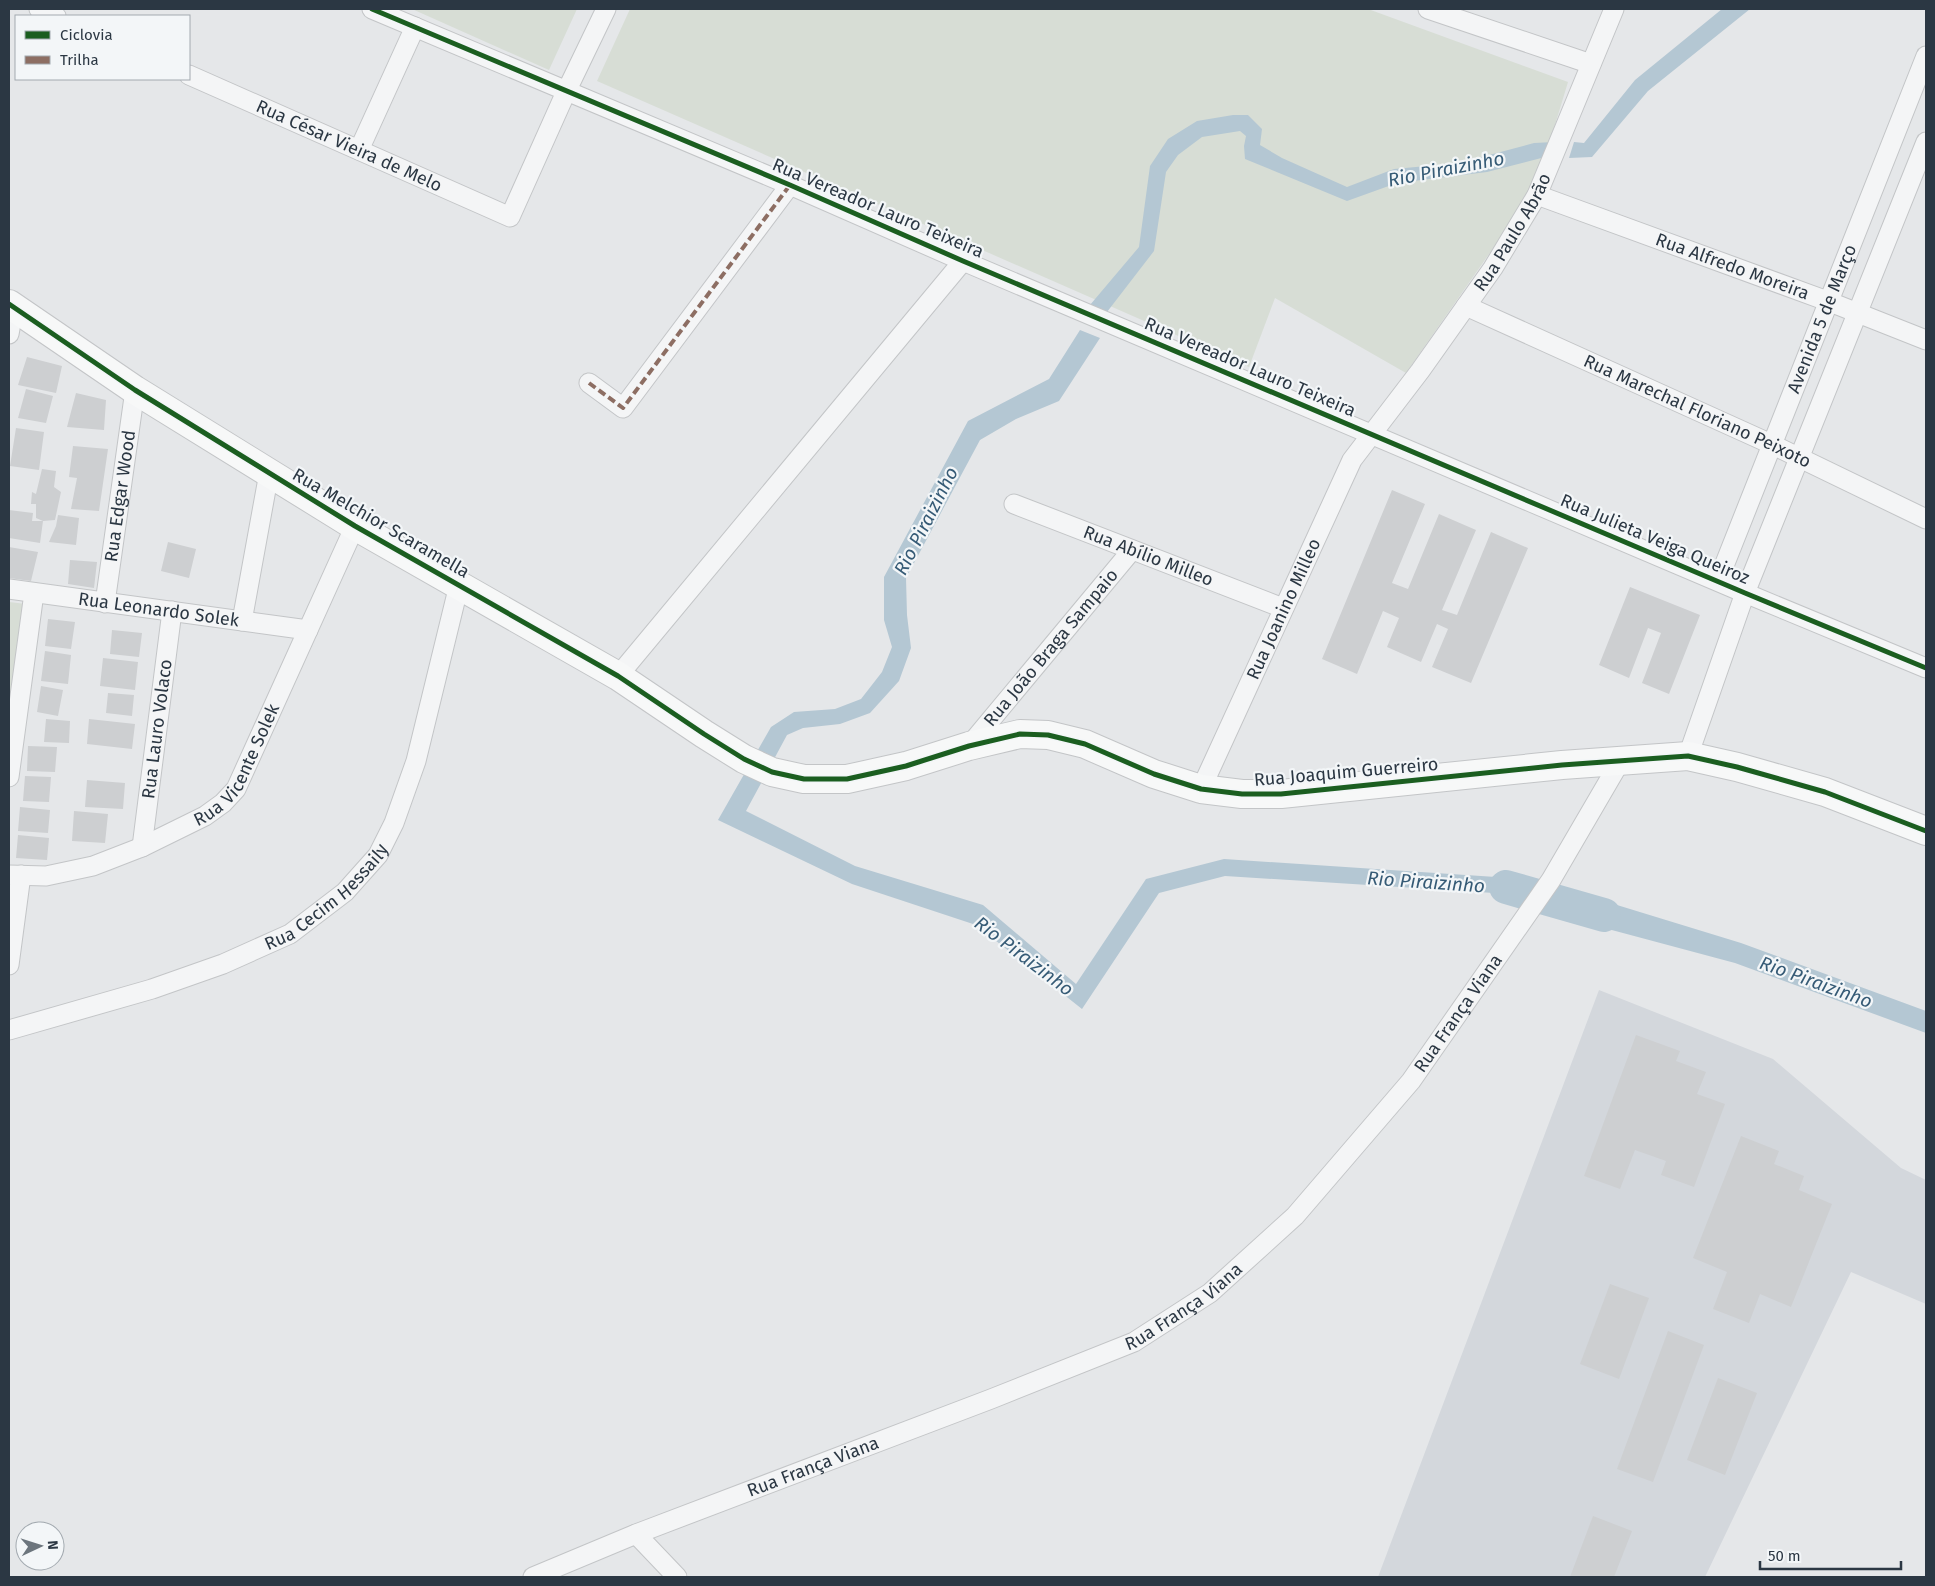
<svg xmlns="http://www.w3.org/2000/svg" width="1935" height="1586" viewBox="0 0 1935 1586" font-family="'Fira Sans',sans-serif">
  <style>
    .built { fill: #d3d7dc }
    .green { fill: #d7ddd5 }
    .water { fill: #b4c7d3 }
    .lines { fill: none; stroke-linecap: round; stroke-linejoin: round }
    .river { stroke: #b4c7d3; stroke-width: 34 }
    .building { fill: #cdcfd1 }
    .street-casing { stroke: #c3c5c7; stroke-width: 21 }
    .secondary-casing { stroke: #c3c5c7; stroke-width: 30 }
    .street { stroke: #f4f5f6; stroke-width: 19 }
    .secondary { stroke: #f7f8f8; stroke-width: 28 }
    .quiet { stroke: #8d6e63; stroke-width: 4; stroke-dasharray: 8 4; stroke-linecap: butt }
    .cycleway-casing { stroke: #f3f6f8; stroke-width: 8 }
    .cycleway { stroke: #1b5e20; stroke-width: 5 }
    .labels { text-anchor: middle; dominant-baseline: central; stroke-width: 4.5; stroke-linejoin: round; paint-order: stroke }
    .street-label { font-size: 18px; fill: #2b3743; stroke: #f3f6f8 }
    .water-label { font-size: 19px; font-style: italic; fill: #365b76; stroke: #f3f6f8 }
  </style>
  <rect width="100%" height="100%" fill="#e5e7e9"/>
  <path class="built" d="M 1599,990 L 1773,1059 L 1901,1168 L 1926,1180 L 1926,1304 L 1851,1272 L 1705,1577 L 1378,1577 Z"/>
  <path class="green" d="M 412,9 L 577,9 L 549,70 Z
    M 630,9 L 1368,9 L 1568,82 L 1551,138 L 1526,201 L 1406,373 L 1275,298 L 1249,367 L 597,81 Z
    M 9,602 L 26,604 L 9,727 Z"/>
  <path class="water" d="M 1722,9 L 1750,9 L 1648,91 L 1592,157 L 1569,158 L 1574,142 L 1584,143 L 1635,80 Z
    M 1233,115 L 1248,115 L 1262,129 L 1260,145 L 1282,158 L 1347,187 L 1394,169 L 1459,163 L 1534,143 L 1554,142 L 1549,156 L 1487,172 L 1397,183 L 1347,201 L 1245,159 L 1244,146 L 1246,136 L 1240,131 L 1202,137 L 1178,155 L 1166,172 L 1154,251 L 1107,312 L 1090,305 L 1139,247 L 1150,166 L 1168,139 L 1197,121 Z
    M 1080,330 L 1100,338 L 1059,401 L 1016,419 L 980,440 L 906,578 L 907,615 L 911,648 L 899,681 L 870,713 L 840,724 L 803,728 L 787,735 L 746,811 L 855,866 L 983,905 L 1076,984 L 1146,879 L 1224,859 L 1511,878 L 1541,890 L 1535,903 L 1510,894 L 1225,876 L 1159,893 L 1082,1009 L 976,925 L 852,884 L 718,820 L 771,727 L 794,712 L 835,709 L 861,699 L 882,672 L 892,647 L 884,620 L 884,577 L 968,421 L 1049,379 Z
    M 1568,890 L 1741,943 L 1926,1011 L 1926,1033 L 1735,963 L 1552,914 Z"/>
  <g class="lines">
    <path class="river" d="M 1506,887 L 1604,915"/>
  </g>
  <path class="building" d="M 27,357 L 62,366 L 56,393 L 18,385 Z
    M 26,389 L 53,396 L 46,423 L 18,418 Z
    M 76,393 L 106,400 L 104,430 L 67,427 Z
    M 16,428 L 44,432 L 39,470 L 10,466 Z
    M 73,446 L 108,449 L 99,511 L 71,509 L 77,478 L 69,477 Z
    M 42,469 L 56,471 L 54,487 L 61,492 L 55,520 L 43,521 L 36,518 L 36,504 L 31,504 L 32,492 L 36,494 Z
    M 1392,490 L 1425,504 L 1392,583 L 1408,589 L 1439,514 L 1476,530 L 1442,610 L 1457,615 L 1491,532 L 1528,548 L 1471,683 L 1432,667 L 1448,629 L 1437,624 L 1421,662 L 1387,647 L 1399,618 L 1383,611 L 1357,674 L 1322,659 Z
    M 9,510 L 33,513 L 32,521 L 43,521 L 40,543 L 9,538 Z
    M 58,515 L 79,518 L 76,545 L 49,542 L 56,526 Z
    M 168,542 L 196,549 L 189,578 L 161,571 Z
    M 9,547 L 38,552 L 31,581 L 9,578 Z
    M 70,560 L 97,562 L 94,588 L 68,584 Z
    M 1630,587 L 1700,615 L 1669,694 L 1642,683 L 1661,633 L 1648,628 L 1629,678 L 1599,665 Z
    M 48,619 L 75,622 L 71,649 L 45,646 Z
    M 112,630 L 142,633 L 139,657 L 110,654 Z
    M 45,651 L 71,655 L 68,684 L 41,681 Z
    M 103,658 L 138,662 L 135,690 L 100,686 Z
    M 41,686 L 63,690 L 58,716 L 37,712 Z
    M 108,693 L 134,695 L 132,716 L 106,713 Z
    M 46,719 L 70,721 L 69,743 L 44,742 Z
    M 89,719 L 135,724 L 132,749 L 87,744 Z
    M 28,746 L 57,747 L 55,772 L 27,771 Z
    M 25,776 L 51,777 L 49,802 L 23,801 Z
    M 87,780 L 125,783 L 123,809 L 85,807 Z
    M 20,807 L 50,810 L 48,833 L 18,831 Z
    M 74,811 L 108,814 L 105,843 L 72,841 Z
    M 18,835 L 49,838 L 47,860 L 16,858 Z
    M 1636,1035 L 1680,1051 L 1676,1061 L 1706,1072 L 1697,1094 L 1725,1104 L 1694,1187 L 1661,1175 L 1666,1161 L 1635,1150 L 1620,1189 L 1584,1176 Z
    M 1741,1136 L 1779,1151 L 1774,1164 L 1804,1176 L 1799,1190 L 1832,1204 L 1791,1307 L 1760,1294 L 1749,1323 L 1713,1309 L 1727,1272 L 1693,1258 Z
    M 1610,1284 L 1649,1298 L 1619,1379 L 1580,1364 Z
    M 1668,1331 L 1704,1345 L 1653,1482 L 1617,1469 Z
    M 1718,1378 L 1757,1393 L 1725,1475 L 1687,1460 Z
    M 1593,1516 L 1632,1531 L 1614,1577 L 1570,1577 Z"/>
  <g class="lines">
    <defs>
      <g id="street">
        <path d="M 39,9 L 56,16"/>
        <path d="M 372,9 L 790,185 L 963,261 L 1745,593 L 1926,668"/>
        <path d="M 1428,9 L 1591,64"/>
        <path id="s1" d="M 189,75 L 510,217 L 566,92 L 606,9"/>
        <path d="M 359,150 L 415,27"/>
        <path id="s2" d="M 1537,195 L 1830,302 L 1926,340"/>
        <path id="s3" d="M 1466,306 L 1771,444 L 1926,519"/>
        <path d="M 9,334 L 14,307"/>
        <path d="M 589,383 L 623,408 L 790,185"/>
        <path id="s4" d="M 1014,504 L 1283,608"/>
        <path id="s5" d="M 1718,581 L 1926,56"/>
        <path id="s6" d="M 9,589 L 308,630"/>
        <path id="s7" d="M 105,603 L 135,390"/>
        <path d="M 242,621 L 269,473"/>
        <path d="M 618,676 L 963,261"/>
        <path id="s8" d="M 969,746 L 1132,550"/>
        <path d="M 1688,756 L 1745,593 L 1926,142"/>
        <path d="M 9,777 L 34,593"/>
        <path id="s9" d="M 1201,789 L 1352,460 L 1420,371 L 1493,268 L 1537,195 L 1614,9"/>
        <path id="s10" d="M 142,847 L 172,611"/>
        <path id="s11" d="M 9,875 L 46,876 L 93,866 L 142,847 L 205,816 L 223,803 L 236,789 L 355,526"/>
        <path d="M 9,965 L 21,875"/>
        <path id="s12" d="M 9,1030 L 152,989 L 223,964 L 290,934 L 345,892 L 378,855 L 394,823 L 416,761 L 459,585"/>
        <path d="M 636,1534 L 677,1577"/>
        <path id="s13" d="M 533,1577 L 636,1534 L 991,1399 L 1134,1342 L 1210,1293 L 1295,1216 L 1411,1081 L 1551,880 L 1621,760"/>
      </g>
      <path id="secondary" d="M 9,304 L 135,390 L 355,526 L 618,676 L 704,734 L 744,759 L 772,772 L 804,779 L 847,779 L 906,766 L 969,746 L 1020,734 L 1048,735 L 1085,744 L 1154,774 L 1201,789 L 1242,794 L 1281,794 L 1562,765 L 1688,756 L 1737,767 L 1825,792 L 1926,831"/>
    </defs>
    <use href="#street" class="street-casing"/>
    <use href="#secondary" class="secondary-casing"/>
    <use href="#street" class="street"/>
    <use href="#secondary" class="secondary"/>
    <path class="quiet" d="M 589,383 L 623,408 L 790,185"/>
    <defs>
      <path id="cycleway" d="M 372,9 L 790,185 L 963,261 L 1745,593 L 1926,668
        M 9,304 L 135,390 L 355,526 L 618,676 L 704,734 L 744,759 L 772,772 L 804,779 L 847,779 L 906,766 L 969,746 L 1020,734 L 1048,735 L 1085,744 L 1154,774 L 1201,789 L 1242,794 L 1281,794 L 1562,765 L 1688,756 L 1737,767 L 1825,792 L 1926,831"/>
    </defs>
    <use href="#cycleway" class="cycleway-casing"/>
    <use href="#cycleway" class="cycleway"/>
  </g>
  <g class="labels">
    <g class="street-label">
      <text stroke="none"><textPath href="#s1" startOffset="175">Rua César Vieira de Melo</textPath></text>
      <text transform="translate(878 208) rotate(23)">Rua Vereador Lauro Teixeira</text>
      <text stroke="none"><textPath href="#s9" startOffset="641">Rua Paulo Abrão</textPath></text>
      <text stroke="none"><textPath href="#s2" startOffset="208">Rua Alfredo Moreira</textPath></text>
      <text stroke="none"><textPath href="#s5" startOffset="282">Avenida 5 de Março</textPath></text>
      <text transform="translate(1250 367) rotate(23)">Rua Vereador Lauro Teixeira</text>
      <text stroke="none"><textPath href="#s3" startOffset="254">Rua Marechal Floriano Peixoto</textPath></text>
      <text stroke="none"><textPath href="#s7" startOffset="108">Rua Edgar Wood</textPath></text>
      <text transform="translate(381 523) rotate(30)">Rua Melchior Scaramella</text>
      <text transform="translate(1655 539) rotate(23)">Rua Julieta Veiga Queiroz</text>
      <text stroke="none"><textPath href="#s4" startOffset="144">Rua Abílio Milleo</textPath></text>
      <text stroke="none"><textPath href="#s9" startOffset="198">Rua Joanino Milleo</textPath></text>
      <text stroke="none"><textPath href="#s6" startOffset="151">Rua Leonardo Solek</textPath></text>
      <text stroke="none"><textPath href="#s8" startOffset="128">Rua João Braga Sampaio</textPath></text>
      <text stroke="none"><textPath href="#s10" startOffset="119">Rua Lauro Volaco</textPath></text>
      <text stroke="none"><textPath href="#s11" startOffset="269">Rua Vicente Solek</textPath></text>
      <text transform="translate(1346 772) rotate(-5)">Rua Joaquim Guerreiro</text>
      <text stroke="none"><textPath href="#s12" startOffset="349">Rua Cecim Hessaily</textPath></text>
      <text stroke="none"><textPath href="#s13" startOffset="1111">Rua França Viana</textPath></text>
      <text stroke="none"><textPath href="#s13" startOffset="706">Rua França Viana</textPath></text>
      <text stroke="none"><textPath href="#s13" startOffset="301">Rua França Viana</textPath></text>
    </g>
    <g class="water-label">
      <text transform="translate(1446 169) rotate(-11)">Rio Piraizinho</text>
      <text transform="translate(926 521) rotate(-63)">Rio Piraizinho</text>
      <text transform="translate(1426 882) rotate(4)">Rio Piraizinho</text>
      <text transform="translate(1024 956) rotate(37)">Rio Piraizinho</text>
      <text transform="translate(1816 982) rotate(20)">Rio Piraizinho</text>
    </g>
  </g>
  <rect width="1935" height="1586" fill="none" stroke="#2b3743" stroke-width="20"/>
  <rect x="15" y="15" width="175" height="65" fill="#f3f6f8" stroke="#a3aab0"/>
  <rect x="25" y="31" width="25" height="8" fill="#1b5e20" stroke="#a3aab0"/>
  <text x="60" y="40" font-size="15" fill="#2b3743">Ciclovia</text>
  <rect x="25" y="56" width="25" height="8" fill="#8d6e63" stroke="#a3aab0"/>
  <text x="60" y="65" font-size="15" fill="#2b3743">Trilha</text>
  <g transform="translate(40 1546) rotate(86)"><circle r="24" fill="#f3f6f8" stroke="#a3aab0"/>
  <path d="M0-4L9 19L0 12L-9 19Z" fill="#6c757d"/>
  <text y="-8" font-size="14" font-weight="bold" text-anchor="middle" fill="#2b3743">N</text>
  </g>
  <path d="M1760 1561v8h141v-8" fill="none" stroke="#2b3743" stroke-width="2.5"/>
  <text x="1768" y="1561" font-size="15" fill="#2b3743" stroke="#f3f6f8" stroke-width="4" paint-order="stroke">50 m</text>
</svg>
